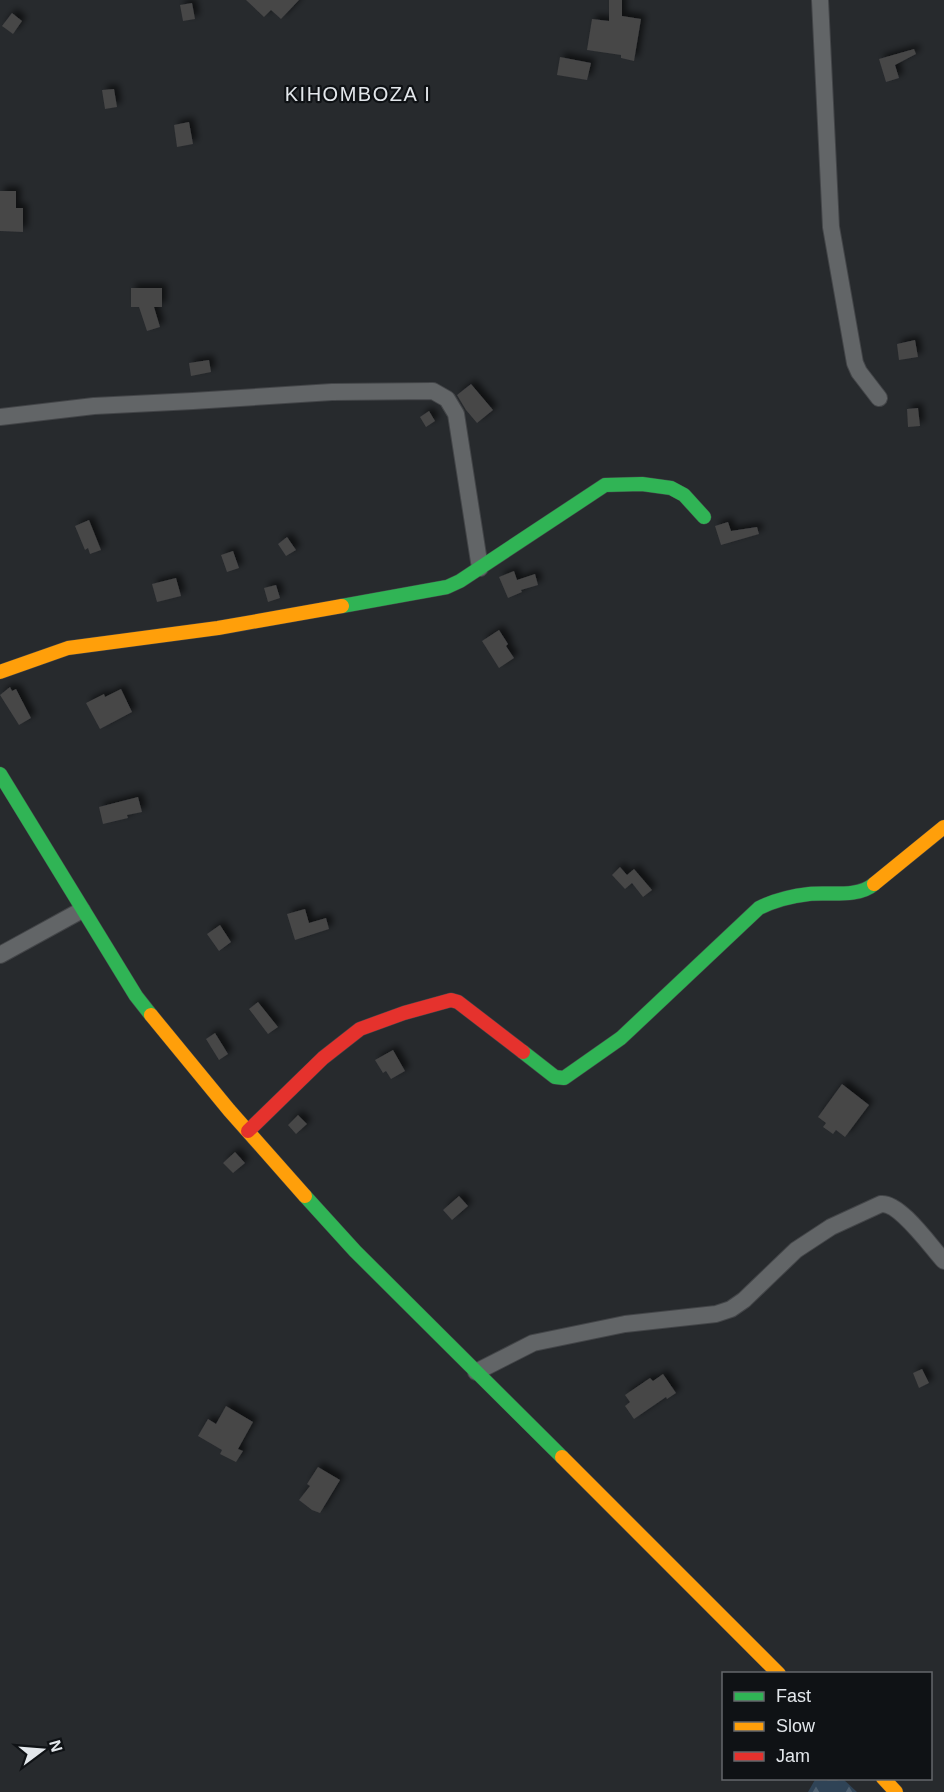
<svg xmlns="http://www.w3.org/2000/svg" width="944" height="1792" viewBox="0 0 944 1792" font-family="Arial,sans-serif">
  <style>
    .forest { fill: url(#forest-firs) }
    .building { fill: #464647; filter: url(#shadow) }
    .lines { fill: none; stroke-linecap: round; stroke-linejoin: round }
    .street-casing { stroke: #434548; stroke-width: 18 }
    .fast-casing { stroke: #434548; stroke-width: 15 }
    .slow-casing { stroke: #434548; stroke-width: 15 }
    .jam-casing { stroke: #434548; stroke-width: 15 }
    .street { stroke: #626567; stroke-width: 16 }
    .fast { stroke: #30b455; stroke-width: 14 }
    .slow { stroke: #ff9f0a; stroke-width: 14 }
    .jam { stroke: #e5322d; stroke-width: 14 }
    .labels { text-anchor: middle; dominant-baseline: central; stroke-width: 4.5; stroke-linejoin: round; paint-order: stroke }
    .quarter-label { font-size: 20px; letter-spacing: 1.5px; fill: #e3e7eb; stroke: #0f1215 }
  </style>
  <defs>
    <pattern id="forest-firs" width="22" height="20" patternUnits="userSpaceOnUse" patternTransform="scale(1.5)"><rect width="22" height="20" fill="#2f4356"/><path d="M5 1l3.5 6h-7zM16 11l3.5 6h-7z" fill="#4d5e6e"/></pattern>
    <filter id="shadow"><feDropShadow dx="4.5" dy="-4.5" stdDeviation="3" flood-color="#0009"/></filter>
  </defs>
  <rect width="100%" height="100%" fill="#272a2d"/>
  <path class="forest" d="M 816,1778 L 843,1779 L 857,1792 L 808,1792 Z"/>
  <path class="building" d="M 246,0 L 299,0 L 281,19 L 271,10 L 264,17 Z
    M 609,0 L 622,0 L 622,16 L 641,19 L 634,61 L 621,58 L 621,55 L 587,50 L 592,19 L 609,21 Z
    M 192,3 L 195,19 L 183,21 L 180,5 Z
    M 12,13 L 22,21 L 13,34 L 2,26 Z
    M 914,49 L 916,54 L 895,65 L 899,78 L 886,82 L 879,59 Z
    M 560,57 L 591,63 L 587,80 L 557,75 Z
    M 114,89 L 117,107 L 105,109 L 102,90 Z
    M 189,122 L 193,144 L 177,147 L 174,125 Z
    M 0,191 L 16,191 L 16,208 L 23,208 L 23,232 L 0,231 Z
    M 131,288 L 162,288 L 162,307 L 154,307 L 160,327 L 147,331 L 139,307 L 131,307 Z
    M 915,340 L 918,357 L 899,360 L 897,344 Z
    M 209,360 L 211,372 L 191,376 L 189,363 Z
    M 471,384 L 493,410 L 477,423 L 466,410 L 457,395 Z
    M 918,408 L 920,426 L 908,427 L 907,409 Z
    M 429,411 L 435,421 L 426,427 L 420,417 Z
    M 89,520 L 101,550 L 90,554 L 88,548 L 85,550 L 75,526 Z
    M 728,522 L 731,531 L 757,527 L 759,534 L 721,545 L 715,526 Z
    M 287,537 L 296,550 L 286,556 L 278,544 Z
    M 233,551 L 239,568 L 227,572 L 221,555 Z
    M 514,571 L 517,580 L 535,574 L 538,585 L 521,590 L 522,592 L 508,598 L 499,577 Z
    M 176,578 L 181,596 L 157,602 L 152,584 Z
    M 276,585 L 280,598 L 268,602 L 264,588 Z
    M 499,630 L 508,644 L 506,646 L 514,658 L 499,668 L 482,641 Z
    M 10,687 L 12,691 L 16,689 L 31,718 L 19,725 L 0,695 Z
    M 121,689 L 132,712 L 100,729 L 86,703 L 104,694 L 105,697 Z
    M 138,797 L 142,812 L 127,815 L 128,818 L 103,824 L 99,807 Z
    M 620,867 L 627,875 L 634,869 L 652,890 L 643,897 L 632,883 L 625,889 L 612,875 Z
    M 305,909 L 309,923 L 326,918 L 329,929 L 295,940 L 287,914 Z
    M 220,925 L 231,942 L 219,951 L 207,934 Z
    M 258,1002 L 278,1027 L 268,1034 L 249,1009 Z
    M 215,1033 L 228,1054 L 219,1060 L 206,1039 Z
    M 393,1050 L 405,1071 L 391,1079 L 386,1071 L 383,1073 L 375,1060 Z
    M 842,1084 L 869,1105 L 845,1137 L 836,1130 L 833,1134 L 823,1127 L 826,1123 L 818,1117 Z
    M 298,1115 L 307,1124 L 296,1134 L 288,1125 Z
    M 235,1152 L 245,1163 L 233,1173 L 223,1163 Z
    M 459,1196 L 468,1206 L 452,1220 L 443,1210 Z
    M 922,1369 L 929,1383 L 919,1388 L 913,1373 Z
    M 663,1374 L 676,1393 L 667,1399 L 666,1397 L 634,1419 L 625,1406 L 630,1402 L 625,1395 L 650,1378 L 653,1381 Z
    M 226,1406 L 253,1422 L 238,1449 L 243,1451 L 236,1462 L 220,1454 L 222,1450 L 198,1436 L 208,1419 L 216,1424 Z
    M 318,1467 L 340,1480 L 320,1513 L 312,1510 L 299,1500 L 310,1486 L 307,1484 Z"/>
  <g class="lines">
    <defs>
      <path id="street" d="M 820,0 L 831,227 L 855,363 L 859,372 L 879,398
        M 0,417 L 94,406 L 193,401 L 332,392 L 433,391 L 447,399 L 456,414 L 480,568
        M 0,955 L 82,910
        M 476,1372 L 533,1343 L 625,1324 L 716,1314 L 731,1309 L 744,1300 L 796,1250 L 831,1227 L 881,1204 C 900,1202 931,1247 944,1261"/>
      <path id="fast" d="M 342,606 L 447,587 L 460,581 L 605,485 L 642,484 L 671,488 L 684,495 L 704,517
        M 0,774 L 136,996 L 151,1015
        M 523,1052 L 555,1077 L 564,1078 L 621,1038 L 759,908 C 775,900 791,896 809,894 C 829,892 858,898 874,884
        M 305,1196 L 355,1251 L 562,1457"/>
      <path id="slow" d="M 0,672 L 68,648 L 218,628 L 342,606
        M 874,884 L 944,827
        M 151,1015 L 229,1110 L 305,1196
        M 562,1457 L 779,1674
        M 883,1778 L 896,1792"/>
      <path id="jam" d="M 248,1131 L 323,1058 L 360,1029 L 404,1013 L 451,1000 L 458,1002 L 523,1052"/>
    </defs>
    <use href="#street" class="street-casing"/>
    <use href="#fast" class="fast-casing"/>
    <use href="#slow" class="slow-casing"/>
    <use href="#jam" class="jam-casing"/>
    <use href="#street" class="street"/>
    <use href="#fast" class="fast"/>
    <use href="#slow" class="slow"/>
    <use href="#jam" class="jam"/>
  </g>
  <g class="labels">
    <g class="quarter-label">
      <text x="358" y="94">KIHOMBOZA I</text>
    </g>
  </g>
  <rect x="722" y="1672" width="210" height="108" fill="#0f1215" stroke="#64676b" stroke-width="1.5"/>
  <rect x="734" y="1692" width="30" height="9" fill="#30b455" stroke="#64676b" stroke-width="1.5"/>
  <text x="776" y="1702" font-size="18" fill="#e3e7eb">Fast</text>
  <rect x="734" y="1722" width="30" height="9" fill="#ff9f0a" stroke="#64676b" stroke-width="1.5"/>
  <text x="776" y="1732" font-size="18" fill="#e3e7eb">Slow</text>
  <rect x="734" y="1752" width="30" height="9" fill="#e5322d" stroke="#64676b" stroke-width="1.5"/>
  <text x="776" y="1762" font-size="18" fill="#e3e7eb">Jam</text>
  <g transform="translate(42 1750) rotate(74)" stroke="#0f1215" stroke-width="4.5" paint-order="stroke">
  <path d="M0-4.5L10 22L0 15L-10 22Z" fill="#e3e7eb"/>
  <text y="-9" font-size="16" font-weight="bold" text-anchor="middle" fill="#e3e7eb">N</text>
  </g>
</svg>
